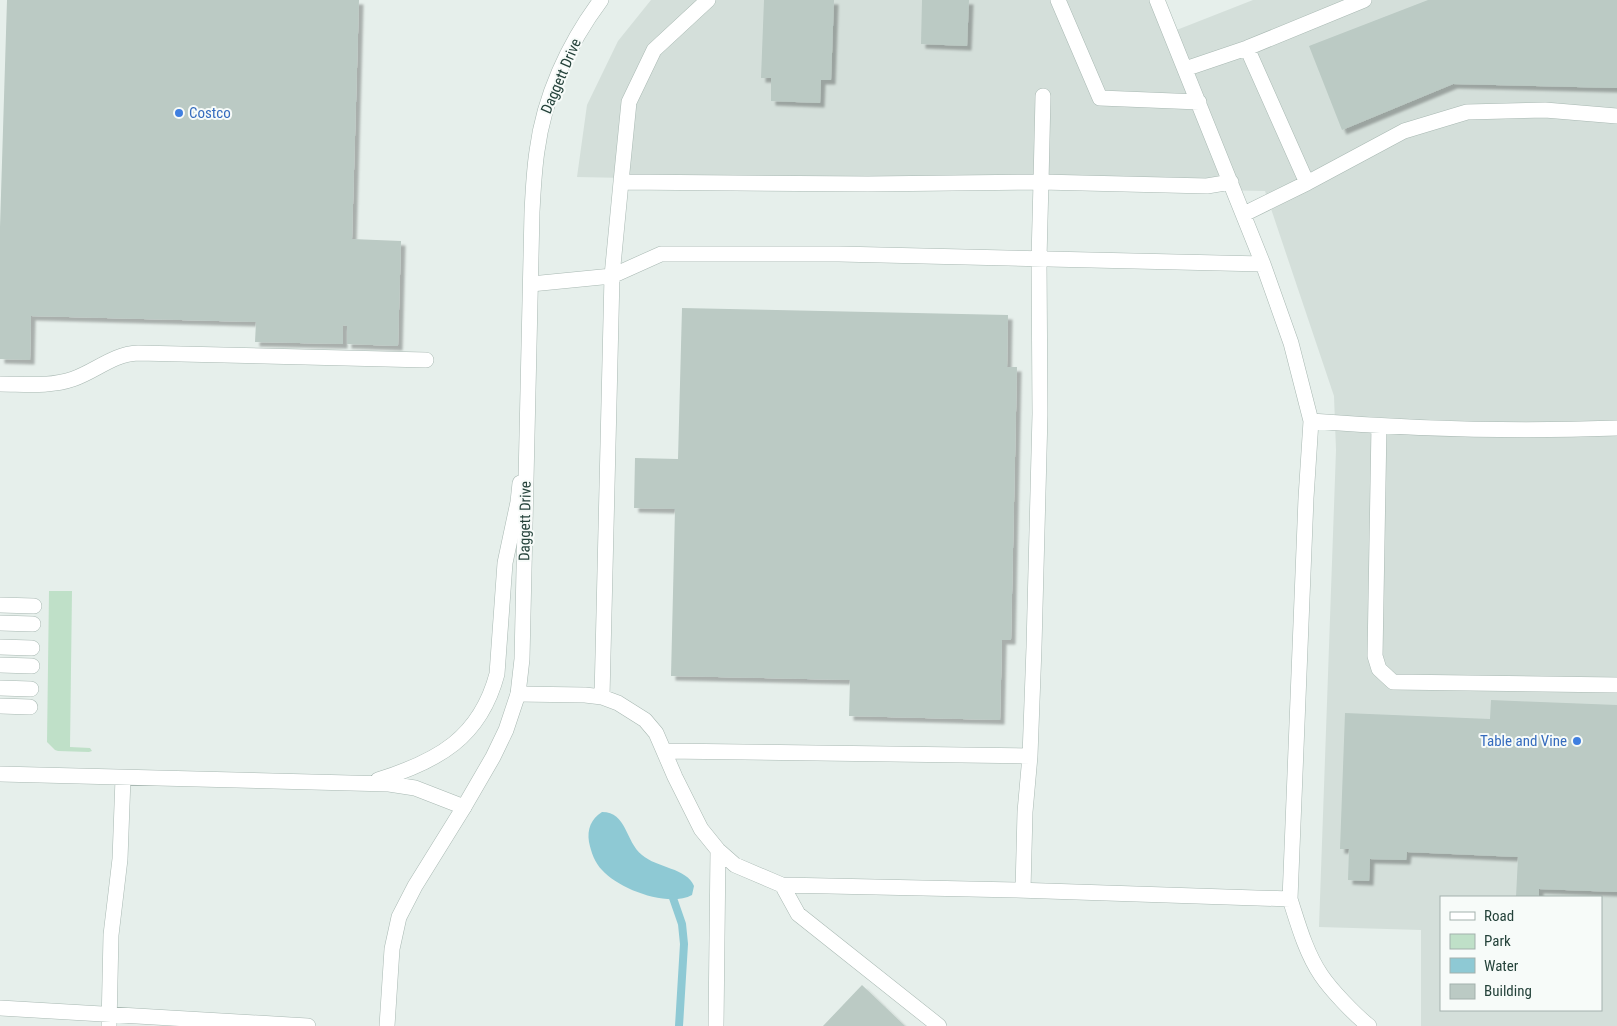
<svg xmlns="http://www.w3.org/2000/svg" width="1617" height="1026" viewBox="0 0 1617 1026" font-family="'Roboto Condensed',sans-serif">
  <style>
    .built { fill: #d4dfda; fill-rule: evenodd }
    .green { fill: #bfe0c8 }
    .water { fill: #8ec9d4 }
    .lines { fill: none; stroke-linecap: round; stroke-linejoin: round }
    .stream { stroke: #8ec9d4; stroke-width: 8 }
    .building { fill: #bbcac4; filter: url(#shadow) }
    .service-casing { stroke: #a8b8b2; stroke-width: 16 }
    .minor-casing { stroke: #a8b8b2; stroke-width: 16 }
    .service { stroke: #fff; stroke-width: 15 }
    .minor { stroke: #fff; stroke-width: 15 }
    .shop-dot { fill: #3f7fe0; stroke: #f7fbf9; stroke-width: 2 }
    .labels { text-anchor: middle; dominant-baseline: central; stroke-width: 4; stroke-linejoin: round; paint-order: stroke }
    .street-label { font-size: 15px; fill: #24423a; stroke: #f7fbf9 }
    .shop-label { font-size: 15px; fill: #366cbe; stroke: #f7fbf9; text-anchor: start }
  </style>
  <defs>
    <filter id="shadow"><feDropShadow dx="4.5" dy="4.5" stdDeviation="1" flood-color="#0004"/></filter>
  </defs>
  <rect width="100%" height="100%" fill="#e6efeb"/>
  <path class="built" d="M 651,0 L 1160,0 L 1174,31 L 1253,0 L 1617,0 L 1617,1026 L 1421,1026 L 1421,930 L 1319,927 L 1336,450 L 1334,396 L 1265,191 L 577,177 L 587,105 L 618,41 ZM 1441,897 L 1601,897 L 1601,1010 L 1441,1010 Z"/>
  <path class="green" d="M 49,591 L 72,591 L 70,747 L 90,748 L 92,751 L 89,752 L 58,751 L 55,750 L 47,742 Z"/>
  <path class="water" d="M 602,812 C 627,812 625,841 642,855 C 657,868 687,868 694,886 L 692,895 C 668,908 619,889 602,870 C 595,863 591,852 589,842 C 587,829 591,819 602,812 Z"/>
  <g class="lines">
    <path class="stream" d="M 673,898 L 682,924 L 684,944 L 679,1026"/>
  </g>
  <path class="building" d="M 7,0 L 359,0 L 352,239 L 401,241 L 398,346 L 347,344 L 347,326 L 343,325 L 343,344 L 255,342 L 256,322 L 31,316 L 30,360 L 0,359 L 0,227 Z
    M 764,0 L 834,0 L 831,80 L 821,80 L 820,103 L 771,101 L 771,78 L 761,78 Z
    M 922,0 L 969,0 L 967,46 L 921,44 Z
    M 1428,0 L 1617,0 L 1617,88 L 1453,84 L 1342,130 L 1309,46 Z
    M 682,308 L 1008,315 L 1007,367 L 1017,367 L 1011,640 L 1002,640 L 1000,720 L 849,716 L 850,680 L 671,676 L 675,509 L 634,508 L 635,458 L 678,459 Z
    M 1491,700 L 1617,705 L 1617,892 L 1539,889 L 1539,897 L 1516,897 L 1518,857 L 1407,852 L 1406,860 L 1370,859 L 1369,881 L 1348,880 L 1349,849 L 1340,849 L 1345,713 L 1490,719 Z
    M 862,985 L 905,1026 L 823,1026 Z"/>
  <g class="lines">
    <defs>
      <path id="service" d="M 1058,0 L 1100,98 L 1199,102
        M 1157,0 L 1263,264 L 1291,343 L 1311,421 L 1306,498 L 1290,899 C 1298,924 1306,953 1321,975 C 1331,990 1355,1015 1369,1026
        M 1247,48 L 1307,183
        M 1185,69 L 1247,48 L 1364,0
        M 1043,96 L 1041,182 L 1207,186 L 1231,182
        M 621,182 L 629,102 L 654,50 L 708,0
        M 1244,214 L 1307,183 L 1404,131 L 1467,112 L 1545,110 L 1617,116
        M 531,284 L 612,276 L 661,254 L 839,254 L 1263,264
        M 0,384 C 24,384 50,387 73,379 C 96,371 113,354 138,353 L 426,360
        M 1311,421 C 1413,429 1515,432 1617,428
        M 1379,426 L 1375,656 L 1379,669 L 1393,682 L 1617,685
        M 0,605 L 34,606
        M 0,623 L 33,624
        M 0,647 L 32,648
        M 0,665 L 32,666
        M 0,688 L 31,689
        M 518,694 L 585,695 L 602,697 L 618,703 L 645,720 L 656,733 L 675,777 L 701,829 L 718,850 L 735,865 L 782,885 L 1016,890 L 1290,899
        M 602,697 L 612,276 L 621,182 L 868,184 L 1041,182 L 1039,259 L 1040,414 L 1034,647 L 1030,756 L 1025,812 L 1023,890
        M 0,706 L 30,707
        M 665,751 L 1030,756
        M 0,774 L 389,784 L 415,788 L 464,807
        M 378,780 C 438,761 480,738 497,674 L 505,563 L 518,502 L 520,483
        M 782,885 L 798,914 L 939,1026
        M 0,1008 L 308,1026
        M 109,1026 L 111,935 L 120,859 L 123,778
        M 716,1026 L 718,850"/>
      <path id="minor" d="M 387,1026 L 392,949 L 399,917 L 415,886 L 464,807 L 493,757 L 506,730 L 518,694 L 522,659 L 532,212 C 533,192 534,171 537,151 C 544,97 568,44 601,0"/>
    </defs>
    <use href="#service" class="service-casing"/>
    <use href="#minor" class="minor-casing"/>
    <use href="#service" class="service"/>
    <use href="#minor" class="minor"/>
  </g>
  <g class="shop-dot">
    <circle cx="179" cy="113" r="5"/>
    <circle cx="1577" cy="741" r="5"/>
  </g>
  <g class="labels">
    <g class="street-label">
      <text transform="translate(561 76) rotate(-67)">Daggett Drive</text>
      <text transform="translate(525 521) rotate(-89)">Daggett Drive</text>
    </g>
    <g class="shop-label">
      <text x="189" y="113">Costco</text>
      <text x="1567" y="741" text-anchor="end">Table and Vine</text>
    </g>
  </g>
  <rect x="1440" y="896" width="162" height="115" fill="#f7fbf9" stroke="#a3b1ad"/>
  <rect x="1450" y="912" width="25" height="8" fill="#ffffff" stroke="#a3b1ad"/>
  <text x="1484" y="921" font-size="15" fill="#24423a">Road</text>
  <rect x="1450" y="934" width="25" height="15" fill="#bfe0c8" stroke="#a3b1ad"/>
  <text x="1484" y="946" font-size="15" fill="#24423a">Park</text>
  <rect x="1450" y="958" width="25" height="15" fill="#8ec9d4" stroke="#a3b1ad"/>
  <text x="1484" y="971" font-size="15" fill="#24423a">Water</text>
  <rect x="1450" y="984" width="25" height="15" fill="#bbcac4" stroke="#a3b1ad"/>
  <text x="1484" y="996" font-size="15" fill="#24423a">Building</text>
</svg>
